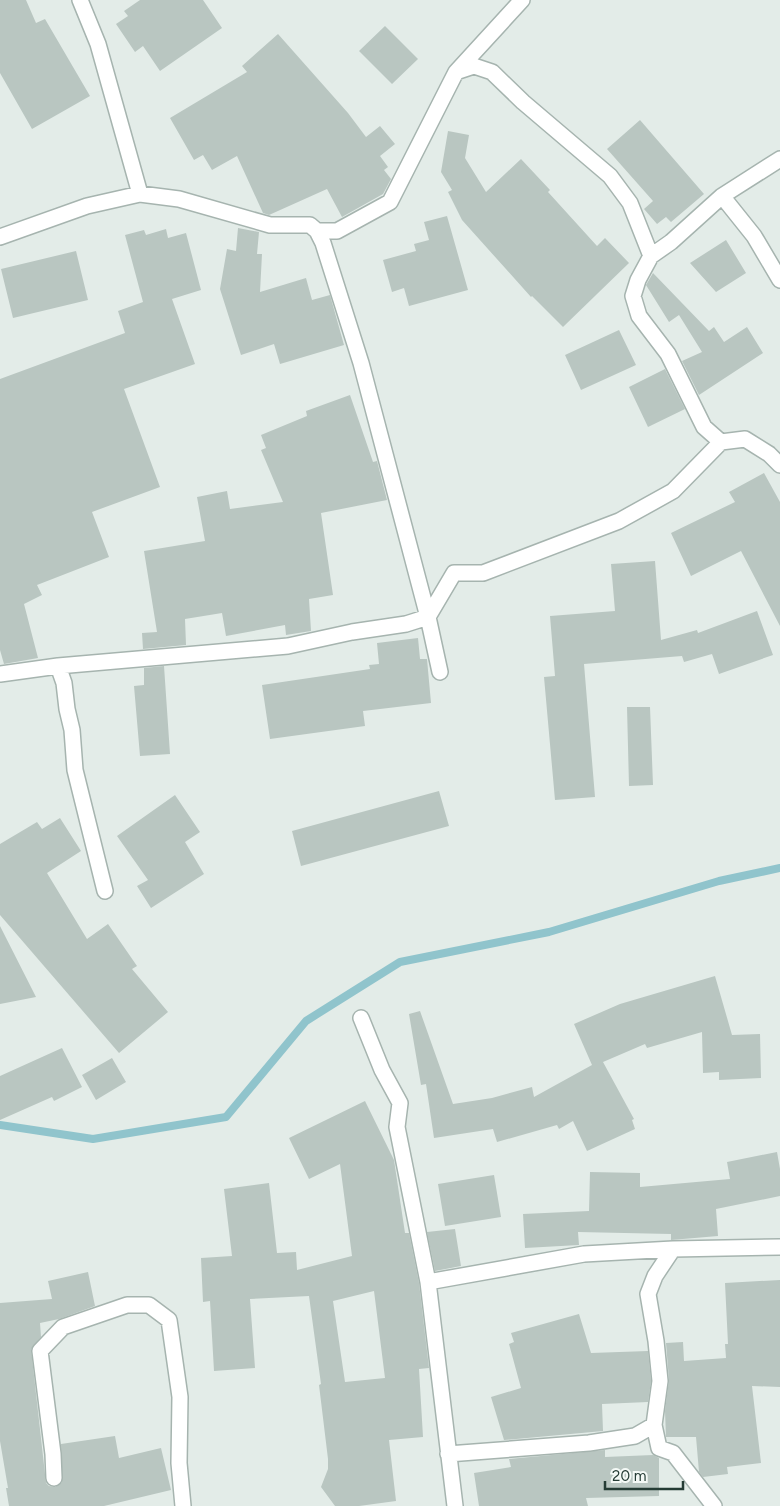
<svg xmlns="http://www.w3.org/2000/svg" width="780" height="1506" viewBox="0 0 780 1506" font-family="Figtree,sans-serif">
  <style>
    .lines { fill: none; stroke-linecap: round; stroke-linejoin: round }
    .stream { stroke: #90c4cc; stroke-width: 8 }
    .building { fill: #b9c6c1; fill-rule: evenodd }
    .minor-casing { stroke: #a6b4af; stroke-width: 18 }
    .minor { stroke: #fff; stroke-width: 15 }
  </style>
  <rect width="100%" height="100%" fill="#e3ece8"/>
  <g class="lines">
    <path class="stream" d="M 0,1125 L 93,1139 L 226,1117 L 306,1021 L 400,962 L 549,932 L 719,881 L 780,868"/>
  </g>
  <path class="building" d="M 0,0 L 26,0 L 36,23 L 45,19 L 90,96 L 32,129 L 0,73 Z
    M 140,0 L 203,0 L 222,28 L 160,71 L 143,46 L 135,52 L 116,24 L 128,16 L 124,11 Z
    M 385,26 L 418,59 L 392,84 L 359,51 Z
    M 278,34 L 348,113 L 366,137 L 380,126 L 395,144 L 380,156 L 388,167 L 384,170 L 391,179 L 383,194 L 342,217 L 327,189 L 269,215 L 263,213 L 237,156 L 212,170 L 203,155 L 194,160 L 170,118 L 247,72 L 242,66 Z
    M 640,120 L 704,194 L 671,222 L 666,217 L 657,224 L 644,209 L 653,201 L 607,149 Z
    M 448,131 L 469,135 L 465,158 L 486,192 L 521,159 L 550,190 L 548,192 L 597,246 L 605,238 L 629,263 L 563,327 L 532,296 L 531,297 L 462,220 L 448,192 L 452,190 L 441,172 Z
    M 447,216 L 468,290 L 409,306 L 404,288 L 392,292 L 383,260 L 416,251 L 414,244 L 429,240 L 424,222 Z
    M 238,228 L 259,232 L 257,254 L 262,254 L 260,292 L 306,278 L 312,300 L 330,295 L 344,345 L 280,364 L 274,344 L 241,355 L 220,289 L 227,249 L 236,251 Z
    M 166,229 L 168,238 L 186,233 L 201,290 L 172,299 L 195,364 L 124,389 L 160,487 L 92,512 L 109,557 L 37,585 L 42,595 L 24,604 L 38,658 L 4,664 L 0,650 L 0,379 L 125,333 L 118,311 L 143,302 L 125,235 L 144,230 L 146,235 Z
    M 726,240 L 746,273 L 716,292 L 690,263 Z
    M 76,251 L 88,300 L 13,318 L 1,269 Z
    M 653,273 L 709,331 L 714,327 L 724,342 L 747,327 L 763,353 L 699,395 L 682,361 L 702,352 L 679,315 L 669,322 L 646,285 Z
    M 619,330 L 636,365 L 581,390 L 565,355 Z
    M 665,369 L 685,409 L 648,427 L 629,387 Z
    M 350,395 L 373,462 L 377,461 L 387,500 L 321,513 L 333,595 L 309,599 L 311,631 L 286,635 L 285,625 L 226,636 L 222,613 L 185,619 L 186,645 L 143,649 L 142,633 L 157,632 L 144,551 L 205,541 L 197,497 L 227,491 L 230,509 L 283,502 L 261,450 L 266,448 L 261,435 L 307,416 L 306,411 Z
    M 764,473 L 780,502 L 780,626 L 741,551 L 691,576 L 671,533 L 735,502 L 729,492 Z
    M 655,561 L 661,640 L 697,630 L 698,633 L 757,611 L 773,655 L 719,674 L 712,654 L 684,662 L 682,656 L 584,664 L 595,797 L 555,800 L 544,677 L 555,676 L 550,616 L 615,611 L 611,564 Z
    M 418,638 L 420,659 L 427,659 L 431,703 L 363,711 L 365,726 L 270,739 L 262,685 L 370,669 L 369,665 L 379,664 L 377,643 Z
    M 164,666 L 170,754 L 140,756 L 134,686 L 144,685 L 144,668 Z
    M 627,707 L 650,707 L 653,785 L 629,786 Z
    M 439,791 L 449,826 L 301,866 L 292,831 Z
    M 175,795 L 200,832 L 185,842 L 204,874 L 151,908 L 137,886 L 148,880 L 117,836 Z
    M 60,818 L 81,851 L 47,873 L 87,939 L 108,924 L 137,966 L 132,969 L 168,1012 L 119,1053 L 0,915 L 0,844 L 37,822 L 42,829 Z
    M 0,926 L 36,997 L 0,1004 Z
    M 715,976 L 732,1035 L 760,1034 L 761,1078 L 719,1080 L 719,1072 L 703,1073 L 702,1032 L 647,1048 L 645,1044 L 603,1062 L 634,1119 L 632,1120 L 635,1129 L 587,1151 L 573,1121 L 559,1129 L 557,1125 L 497,1142 L 493,1129 L 434,1138 L 426,1084 L 421,1085 L 409,1014 L 420,1011 L 453,1104 L 492,1098 L 532,1087 L 534,1097 L 592,1065 L 574,1024 L 620,1004 Z
    M 62,1048 L 82,1087 L 54,1101 L 52,1097 L 0,1120 L 0,1076 Z
    M 112,1058 L 126,1082 L 96,1100 L 82,1075 Z
    M 365,1101 L 394,1160 L 405,1233 L 409,1233 L 419,1283 L 429,1368 L 419,1369 L 423,1437 L 389,1440 L 396,1501 L 359,1506 L 335,1506 L 321,1487 L 328,1469 L 328,1459 L 319,1385 L 321,1384 L 309,1296 L 250,1299 L 255,1368 L 214,1371 L 210,1301 L 203,1302 L 201,1258 L 232,1256 L 224,1189 L 269,1183 L 277,1253 L 296,1252 L 297,1270 L 352,1256 L 340,1164 L 309,1179 L 289,1138 ZM 374,1291 L 385,1378 L 345,1382 L 333,1301 Z
    M 777,1152 L 780,1169 L 780,1196 L 716,1209 L 718,1236 L 671,1240 L 671,1234 L 578,1232 L 579,1245 L 525,1248 L 523,1214 L 589,1211 L 590,1172 L 640,1173 L 640,1187 L 730,1179 L 727,1162 Z
    M 494,1175 L 501,1217 L 445,1226 L 438,1184 Z
    M 455,1229 L 461,1266 L 435,1271 L 427,1232 Z
    M 88,1272 L 95,1306 L 59,1319 L 40,1323 L 41,1337 L 31,1349 L 46,1483 L 49,1486 L 55,1487 L 62,1482 L 61,1444 L 115,1436 L 119,1458 L 161,1448 L 171,1490 L 104,1506 L 9,1506 L 6,1488 L 8,1488 L 0,1441 L 0,1303 L 52,1299 L 48,1281 Z
    M 780,1280 L 780,1387 L 752,1386 L 761,1463 L 727,1467 L 728,1474 L 703,1477 L 699,1472 L 696,1437 L 666,1437 L 665,1411 L 669,1380 L 666,1343 L 683,1342 L 684,1361 L 726,1358 L 725,1344 L 728,1344 L 725,1283 Z
    M 579,1314 L 591,1353 L 648,1351 L 651,1381 L 648,1402 L 602,1404 L 603,1431 L 504,1440 L 491,1397 L 521,1388 L 509,1344 L 514,1342 L 511,1333 Z
    M 605,1450 L 605,1457 L 653,1455 L 659,1458 L 659,1496 L 586,1498 L 588,1506 L 479,1506 L 474,1473 L 511,1467 L 509,1459 Z"/>
  <g class="lines">
    <defs>
      <path id="minor" d="M 80,0 L 98,44 L 140,194
        M 456,72 L 474,66 L 492,72 L 523,102 L 610,176 L 630,203 L 651,256 L 638,280 L 633,296 L 639,316 L 668,354 L 704,427 L 721,442 L 745,439 L 769,454 L 780,465
        M 722,196 L 754,236 L 780,280
        M 317,231 L 337,231 L 390,202 L 456,72 L 522,0
        M 0,237 L 87,206 L 140,194 L 179,199 L 270,225 L 310,225 L 317,231 L 323,243 L 361,363 L 428,617 L 440,672
        M 651,256 L 671,242 L 722,196 L 780,159
        M 58,666 L 64,683 L 67,709 L 72,730 L 75,770 L 105,891
        M 0,674 L 58,666 L 288,646 L 352,632 L 406,624 L 428,617 L 454,573 L 483,573 L 619,521 L 673,491 L 721,442
        M 361,1018 L 382,1070 L 400,1103 L 397,1127 L 428,1282 L 455,1506
        M 428,1282 L 584,1254 L 673,1249 L 780,1247
        M 654,1425 L 659,1448 L 673,1453 L 714,1506
        M 448,1454 L 589,1443 L 635,1436 L 654,1425 L 660,1381 L 656,1341 L 648,1294 L 655,1276 L 673,1249
        M 54,1478 L 53,1454 L 40,1351 L 63,1327 L 127,1305 L 149,1305 L 169,1320 L 180,1397 L 179,1463 L 183,1506"/>
    </defs>
    <use href="#minor" class="minor-casing"/>
    <use href="#minor" class="minor"/>
  </g>
  <path d="M605 1481v8h78v-8" fill="none" stroke="#253c35" stroke-width="2.5"/>
  <text x="612" y="1481" font-size="15" fill="#253c35" stroke="#f4f9f6" stroke-width="4" paint-order="stroke">20 m</text>
</svg>
